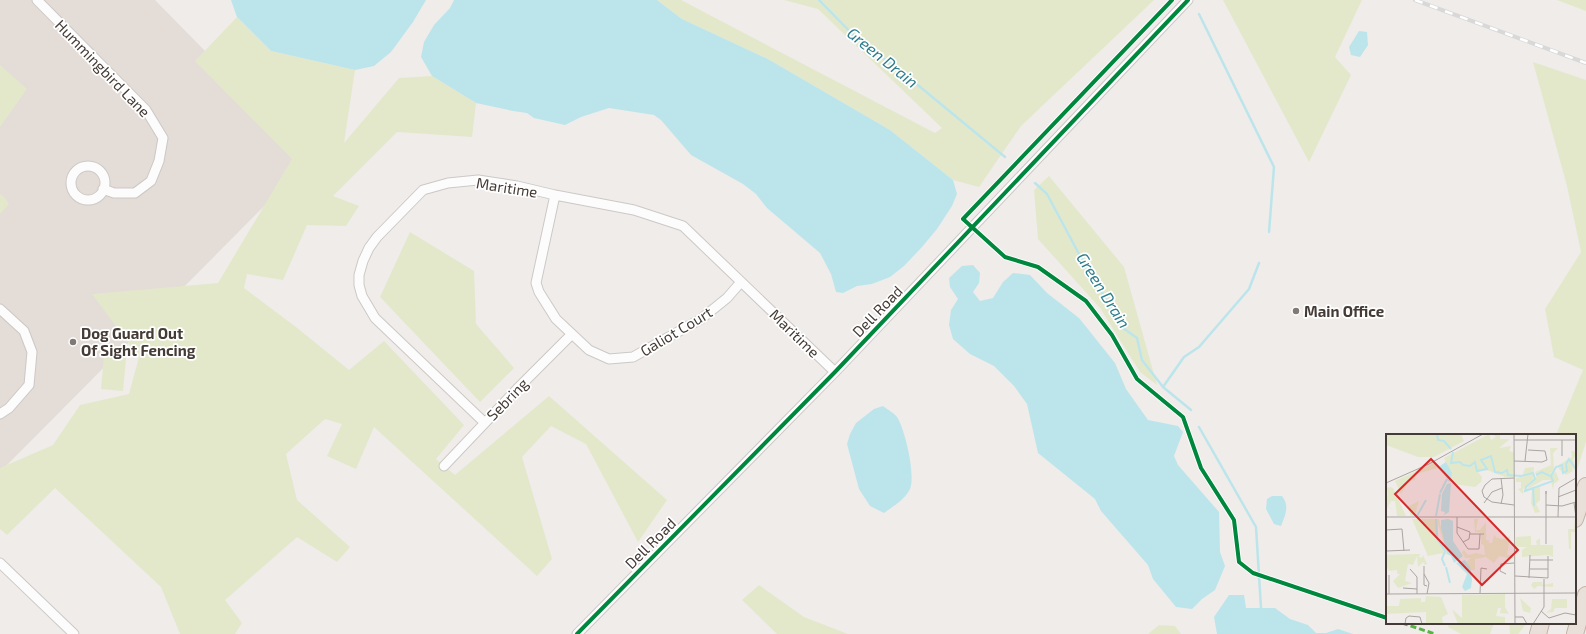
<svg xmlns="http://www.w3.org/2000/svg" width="1586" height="634" viewBox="0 0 1586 634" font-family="'Exo 2',sans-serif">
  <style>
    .residential { fill: #e3dcd7 }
    .green { fill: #e4e8cb }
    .water { fill: #bce5eb }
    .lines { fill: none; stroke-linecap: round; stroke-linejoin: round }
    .stream { stroke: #bce5eb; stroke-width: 2.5 }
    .minor-casing { stroke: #ccc8c6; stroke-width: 11 }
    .motorway-casing { stroke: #c6b2a7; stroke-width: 18 }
    .minor { stroke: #fdfcfc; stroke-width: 9 }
    .motorway { stroke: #eae0da; stroke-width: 16 }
    .rail-casing { stroke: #d9d8d8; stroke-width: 4 }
    .rail { stroke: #fff; stroke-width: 2.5; stroke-dasharray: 8; stroke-linecap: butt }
    .quiet { stroke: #57b346; stroke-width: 3; stroke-dasharray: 6 3; stroke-linecap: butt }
    .cycleway-casing { stroke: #fff; stroke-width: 6 }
    .cycleway { stroke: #00873e; stroke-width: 4 }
    .poi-dot { fill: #807975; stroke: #fff; stroke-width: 1.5 }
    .labels { text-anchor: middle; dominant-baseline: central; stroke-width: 3.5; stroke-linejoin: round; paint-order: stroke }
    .street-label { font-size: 15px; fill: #453b36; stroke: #fff }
    .poi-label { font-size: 15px; font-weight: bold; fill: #453b36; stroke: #fff; text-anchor: start }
    .water-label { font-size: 16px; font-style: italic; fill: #2e7d8c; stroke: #fff }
    .inset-river { fill: none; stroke: #bce5eb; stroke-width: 2 }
    .inset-road { fill: none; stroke: #aba5a2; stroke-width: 1 }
    .view { fill: #d62828; fill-opacity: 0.15; stroke: #d62828; stroke-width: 2 }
    .inset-edge { fill: none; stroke: #453b36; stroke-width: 2 }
  </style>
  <rect width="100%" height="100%" fill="#efecea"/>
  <path class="residential" d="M 0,0 L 155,0 L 311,159 L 0,472 Z"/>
  <path class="green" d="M 657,0 L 681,0 L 935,133 L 942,128 L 818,9 L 784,0 L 1154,0 L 1021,126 L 979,187 L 953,180 L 890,130 L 768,59 L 682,19 Z
    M 1223,0 L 1362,0 L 1335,57 L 1351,75 L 1309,162 Z
    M 1557,0 L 1586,0 L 1586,11 Z
    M 237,17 L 271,51 L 355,70 L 344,143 L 399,78 L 432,76 L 476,103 L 472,137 L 397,132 L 333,196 L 359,206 L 346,226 L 307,225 L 283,280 L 247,274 L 244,288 L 296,327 L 349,370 L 384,341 L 464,425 L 436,459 L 455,475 L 549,396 L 667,500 L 638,542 L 586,444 L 551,426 L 522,457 L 552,559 L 537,576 L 374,427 L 356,469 L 327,456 L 342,424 L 325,419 L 286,454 L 297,500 L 350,547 L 337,562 L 297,537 L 225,600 L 242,623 L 235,634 L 180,634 L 161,587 L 55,488 L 7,535 L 0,529 L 0,468 L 53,445 L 80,405 L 129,394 L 139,357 L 92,294 L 218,283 L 292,159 L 195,61 Z
    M 1533,62 L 1586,80 L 1586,442 L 1575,476 L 1575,435 L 1556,435 L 1583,370 L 1554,357 L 1545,309 L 1581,252 L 1567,186 Z
    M 0,65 L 27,89 L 0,127 Z
    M 1049,176 L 1124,267 L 1157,385 L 1140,372 L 1100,308 L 1038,239 L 1034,190 Z
    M 0,194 L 4,197 L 9,204 L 0,214 Z
    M 410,232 L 474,271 L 476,324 L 514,368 L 480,402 L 380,297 Z
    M 105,345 L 127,348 L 123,391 L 101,389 Z
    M 759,585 L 804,617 L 848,634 L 777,634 L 742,600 Z
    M 1449,623 L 1494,623 L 1490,634 L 1461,634 L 1448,627 Z
    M 1509,623 L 1527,623 L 1518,634 L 1510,634 Z
    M 1159,625 L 1175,626 L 1181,634 L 1148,634 Z"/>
  <path class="water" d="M 231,0 L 426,0 L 413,22 L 391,52 L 374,66 L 355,70 L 271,51 L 237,17 Z
    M 454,0 L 657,0 L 682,19 L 768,59 L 890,130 L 953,180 L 957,194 L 952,206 L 937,229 L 922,247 L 904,266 L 890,277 L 872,284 L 857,286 L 843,293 L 836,292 L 831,274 L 820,253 L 767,208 L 756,194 L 743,184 L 691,155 L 661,120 L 654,115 L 609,108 L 581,117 L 565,125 L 534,118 L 527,113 L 513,111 L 476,103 L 432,76 L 421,57 L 424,42 L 434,25 L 450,8 Z
    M 1359,31 L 1367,32 L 1368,45 L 1360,57 L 1351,55 L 1349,47 Z
    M 973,265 L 980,273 L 979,283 L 973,292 L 980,301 L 993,298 L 1003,282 L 1013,273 L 1030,275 L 1047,293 L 1079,318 L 1115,363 L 1126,389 L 1148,420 L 1178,426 L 1183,432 L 1174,456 L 1178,465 L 1219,512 L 1220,552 L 1225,566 L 1215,590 L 1202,599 L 1192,609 L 1176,607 L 1153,579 L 1148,565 L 1101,511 L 1095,499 L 1038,453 L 1027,404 L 1014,386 L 994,366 L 970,354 L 953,339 L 949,325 L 951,310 L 958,299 L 950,287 L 949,278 L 962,266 Z
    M 883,406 C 887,409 894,413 897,417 C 905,429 917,479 909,491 C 903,501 892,507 884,513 L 870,506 L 859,489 L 847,444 L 850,434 L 856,423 L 874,409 Z
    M 1272,496 L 1282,496 C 1290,506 1285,516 1281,526 L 1274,524 L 1266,509 L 1267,499 Z
    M 1229,595 L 1244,595 L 1246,608 L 1275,608 L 1290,619 L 1308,625 L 1316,633 L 1326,633 L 1338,629 L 1353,634 L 1217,634 L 1214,617 Z"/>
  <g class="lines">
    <path class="stream" d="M 819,0 L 863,45 L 896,67 L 1005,157
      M 1199,14 L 1274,167 L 1269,232
      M 1035,183 L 1047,194 L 1079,254 L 1123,328 L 1137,338 L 1142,360 L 1163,387 L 1191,410
      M 1163,387 L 1184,357 L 1199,347 L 1249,289 L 1259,263
      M 1199,427 L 1256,527 L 1261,608 L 1263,611"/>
    <defs>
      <path id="minor" d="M 37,0 L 146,110 L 163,138 L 159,161 L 151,181 L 135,193 L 114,193 L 103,189
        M71 183a17 17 0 1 1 34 0a17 17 0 1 1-34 0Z
        M 555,195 L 536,283 L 539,292 L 556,319 L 589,350 L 609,359 L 633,357 L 701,319 L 727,298 L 741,282
        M 0,309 L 24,331 L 32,352 L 29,385 L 9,408 L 0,414
        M 485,423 L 375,318 L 362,296 L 359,285 L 359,275 L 363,261 L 369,248 L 377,237 L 423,190 L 448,183 L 478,180 L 517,186 L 555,195 L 634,210 L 683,226 L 835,372
        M 444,466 L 517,389 L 572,334
        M 0,563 L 74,634
        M 577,634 L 835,372 L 1188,0"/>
      <path id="motorway" d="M 1575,519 L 1586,486
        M 1538,634 L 1541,623
        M 1575,634 L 1586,595"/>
    </defs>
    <use href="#minor" class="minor-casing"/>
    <use href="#motorway" class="motorway-casing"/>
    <use href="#minor" class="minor"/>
    <use href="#motorway" class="motorway"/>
    <defs>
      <path id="rail" d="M 1415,0 L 1586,63"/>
    </defs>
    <use href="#rail" class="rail-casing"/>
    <use href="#rail" class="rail"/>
    <path class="quiet" d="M 1402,623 L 1435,634"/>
    <defs>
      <path id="cycleway" d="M 1172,0 L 963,219 L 1005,257 L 1038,267 L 1086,301 L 1112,335 L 1137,379 L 1183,417 L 1201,468 L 1234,520 L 1239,562 L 1253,573 L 1387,618
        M 577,634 L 835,372 L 1188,0"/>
    </defs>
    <use href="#cycleway" class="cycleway-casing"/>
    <use href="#cycleway" class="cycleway"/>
  </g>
  <g class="poi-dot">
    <circle cx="1296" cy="311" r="4"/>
    <circle cx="73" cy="342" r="4"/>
  </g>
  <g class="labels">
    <g class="street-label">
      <text transform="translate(103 68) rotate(46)">Hummingbird Lane</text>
      <text transform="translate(507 187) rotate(9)">Maritime</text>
      <text transform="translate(877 311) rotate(-46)">Dell Road</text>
      <text transform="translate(676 331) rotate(-31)">Galiot Court</text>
      <text transform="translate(795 333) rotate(44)">Maritime</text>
      <text transform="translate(507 399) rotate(-46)">Sebring</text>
      <text transform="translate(650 543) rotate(-45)">Dell Road</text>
    </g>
    <g class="poi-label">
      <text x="1304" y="311">Main Office</text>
      <text x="81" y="333">Dog Guard Out<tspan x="81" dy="17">Of Sight Fencing</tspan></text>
    </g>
    <g class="water-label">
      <text transform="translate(883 57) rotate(39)">Green Drain</text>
      <text transform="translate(1104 290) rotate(58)">Green Drain</text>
    </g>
  </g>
  <g transform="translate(1386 434)">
    <rect width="190" height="190" fill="#efecea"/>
    <path d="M 0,0 L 75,0 L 78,7 L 48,23 L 32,23 L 0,11 ZM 103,0 L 105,6 L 110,3 L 106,0 L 114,0 L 114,5 L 124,5 L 113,14 L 125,12 L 123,17 L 128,18 L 128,43 L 119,43 L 101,36 L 92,38 L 96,43 L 95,48 L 89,53 L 68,50 L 58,24 ZM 164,14 L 172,14 L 167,19 L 168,35 L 164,40 L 170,38 L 173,46 L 168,50 L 167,56 L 165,46 L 157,46 L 140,56 L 151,42 L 149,38 L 165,31 ZM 185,17 L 188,17 L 190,21 L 187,25 L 190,37 L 186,34 L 187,37 L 180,41 L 173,35 L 173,31 L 186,23 ZM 48,29 L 52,34 L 30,40 L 29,46 L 23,47 L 15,60 L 9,47 ZM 148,33 L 147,45 L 137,55 L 137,60 L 132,55 L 135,54 L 135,48 L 130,48 L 130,44 L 140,42 L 137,40 L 139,34 ZM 154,52 L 154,66 L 150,70 L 154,78 L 149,79 L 145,69 L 146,56 ZM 4,53 L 7,54 L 20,82 L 11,82 L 9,67 L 5,67 L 2,73 L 8,76 L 0,73 L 2,58 L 0,54 ZM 33,67 L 29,81 L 25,82 L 21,73 ZM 189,83 L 190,98 L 185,98 L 185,115 L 183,115 L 182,95 L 188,95 ZM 26,85 L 53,85 L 61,120 L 58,121 L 59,112 L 52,90 L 52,104 L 58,114 L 57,119 L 42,122 ZM 88,85 L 92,85 L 90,96 L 94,96 L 100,88 L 100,106 L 104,107 L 102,109 L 106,109 L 108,101 L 111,104 L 118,105 L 124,102 L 121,121 L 126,121 L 127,125 L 113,122 L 108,129 L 100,123 L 89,125 L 89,136 L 84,136 L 81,127 L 85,124 L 79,124 L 76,118 L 78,116 L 82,121 L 90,119 L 99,121 L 98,111 L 95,110 L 95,101 L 98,99 L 89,98 ZM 145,102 L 145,111 L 151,111 L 150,107 L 154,104 L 154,111 L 167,111 L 167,123 L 163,121 L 136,123 L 136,116 L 141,113 L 129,113 L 130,103 ZM 28,120 L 34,120 L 33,123 L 36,124 L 37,121 L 41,130 L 39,131 L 37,128 L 32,133 L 31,122 L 27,131 L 22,130 L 19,147 L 26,149 L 12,154 L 7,147 L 14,140 L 11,140 L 11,136 L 3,137 L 0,132 L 0,121 ZM 147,148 L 156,148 L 157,151 L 167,149 L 167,153 L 152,152 L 148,155 L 145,151 ZM 119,160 L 119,173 L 123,180 L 114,179 L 115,174 L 112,174 L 110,182 L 119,183 L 119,190 L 72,190 L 66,175 L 76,184 L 76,161 ZM 40,162 L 55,163 L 62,180 L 56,183 L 57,190 L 40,190 L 40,178 L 0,180 L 0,172 L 13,172 L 14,165 L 35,164 L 35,168 L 39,168 ZM 134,164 L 145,174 L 144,179 L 137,177 ZM 166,165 L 181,165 L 181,174 L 186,174 L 169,174 L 167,178 L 160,179 L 165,175 Z" fill="#e4e8cb"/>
    <path d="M 60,28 L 66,39 L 65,48 L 62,47 L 54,32 ZM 65,49 L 63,78 L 58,81 L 59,78 L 55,77 L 56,60 L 61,50 ZM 62,85 L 67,87 L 67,107 L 77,122 L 68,129 L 65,122 L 61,120 L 55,93 L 55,86 ZM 79,126 L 84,133 L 86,146 L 85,154 L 79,157 L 76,153 L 81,140 L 70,129 Z" fill="#bce5eb"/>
    <path class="inset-river" d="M 51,0 L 52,6 L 58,7 L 65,15M 67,18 L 65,29 L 74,28 L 77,31 L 84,32 L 89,28 L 91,37 L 101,35 L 95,26 L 105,22 L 109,38 L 116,39 L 121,36 L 122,41 L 135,42 L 147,39 L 149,45 L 140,53 L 139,57 L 167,47 L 165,42 L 170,33 L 176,31 L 177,39 L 181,37 L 180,30 L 183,25 L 190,35M 150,41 L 156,38 L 164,42M 147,53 L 148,72M 54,59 L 61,45M 31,82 L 40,66M 50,82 L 54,60M 50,85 L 51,105 L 59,117 L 56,125 L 59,132M 60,133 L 64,149"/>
    <path class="inset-road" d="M 128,0 L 129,190M 128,6 L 190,6M 176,22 L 176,6M 128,27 L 156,28 L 161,26 L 159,17 L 142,16M 139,27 L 142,0M 128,44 L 106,45 L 99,51 L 96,57 L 98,63 L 106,68 L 128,71M 0,49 L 43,30 L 97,0M 160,60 L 160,57 L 160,110M 172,63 L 190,56M 98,69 L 106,58 L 116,54M 188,69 L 190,83M 115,70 L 117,61 L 115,44M 160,71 L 176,72 L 190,68M 0,83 L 190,83M 71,83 L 71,99 L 82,115 L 93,115 L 94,100M 172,83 L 173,54 L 190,44M 71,93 L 84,98 L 83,105 L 77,108M 0,96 L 16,95 L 18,117M 84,100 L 98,100M 0,117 L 24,116M 144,126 L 167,126M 38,132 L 38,151 L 41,152M 24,135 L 31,143 L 31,160M 144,135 L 162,135M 38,140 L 43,149 L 41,160M 120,140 L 114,137 L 115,130 L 128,129M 3,141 L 3,160M 129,142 L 162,144 L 162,122M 143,144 L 144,121M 17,154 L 31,155M 0,160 L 190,159M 94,160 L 95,134 L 101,135M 155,177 L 163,184 L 179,179 L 190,181M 129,183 L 137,183 L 141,190M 19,190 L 20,184 L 23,182 L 34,183 L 36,190M 147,190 L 158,173 L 158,145"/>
    <path class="view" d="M 45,25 L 132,116 L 96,151 L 9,60 Z"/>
    <rect width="190" height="190" class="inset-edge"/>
  </g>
</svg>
